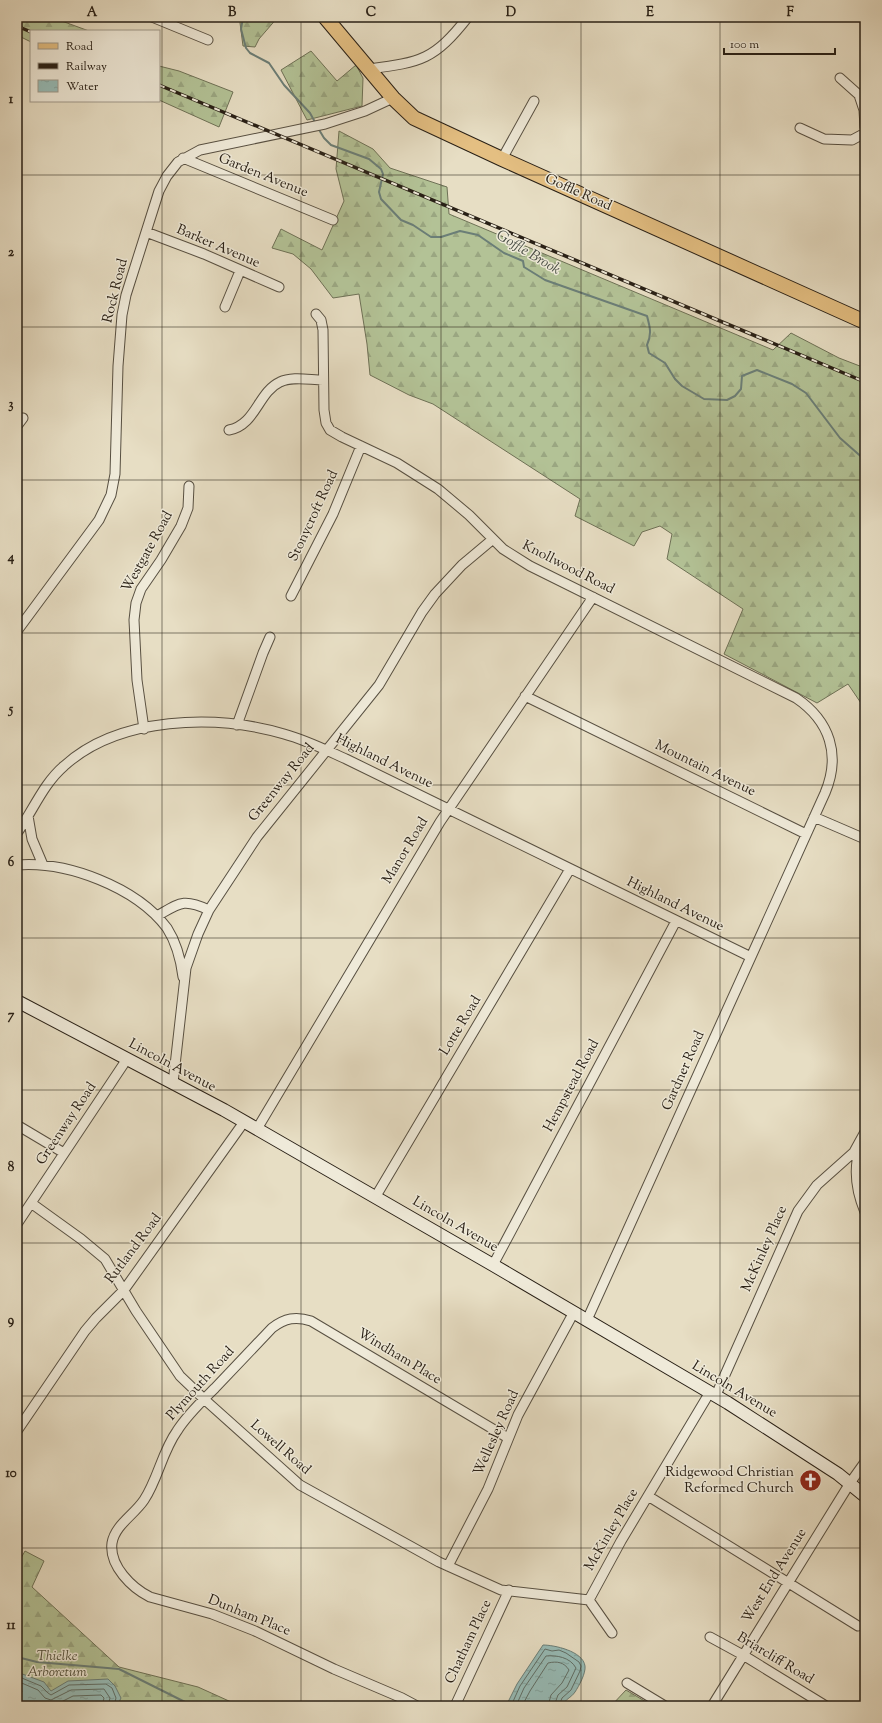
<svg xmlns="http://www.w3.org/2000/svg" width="882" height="1723" viewBox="0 0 882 1723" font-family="'Sorts Mill Goudy',serif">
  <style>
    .forest { fill: url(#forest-firs); stroke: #6e7156 }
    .water { fill: url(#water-ripples); stroke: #6b7e77 }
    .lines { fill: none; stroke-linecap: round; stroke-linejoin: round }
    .shore { stroke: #606e66; stroke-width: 1 }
    .stream { stroke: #6b7e77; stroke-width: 2 }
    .minor-casing { stroke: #585042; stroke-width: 11 }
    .secondary-casing { stroke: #292016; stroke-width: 14 }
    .primary-casing { stroke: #292016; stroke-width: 16 }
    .minor { stroke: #efead9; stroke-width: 9 }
    .secondary { stroke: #efead9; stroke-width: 12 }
    .primary { stroke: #e4bf82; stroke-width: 14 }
    .rail-casing { stroke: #292016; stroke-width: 3.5 }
    .rail { stroke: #efead9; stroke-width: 2; stroke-dasharray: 6; stroke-linecap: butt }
    .grid { fill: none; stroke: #292016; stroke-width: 1; stroke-opacity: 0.55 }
    .labels { text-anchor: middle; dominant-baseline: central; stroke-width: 3; stroke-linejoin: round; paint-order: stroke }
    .street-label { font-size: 14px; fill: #292016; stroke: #efead9 }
    .poi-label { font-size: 14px; fill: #292016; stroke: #efead9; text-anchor: end }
    .park-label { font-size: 14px; font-style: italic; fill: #52513c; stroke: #efead9 }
    .water-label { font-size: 15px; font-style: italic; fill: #4a4f46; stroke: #efead9 }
    .neatline { fill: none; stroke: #292016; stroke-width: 1.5 }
    .grid-label { font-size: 13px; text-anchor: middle; font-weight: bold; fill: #292016 }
  </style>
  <defs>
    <pattern id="forest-firs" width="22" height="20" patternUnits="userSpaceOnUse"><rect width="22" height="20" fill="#b3c296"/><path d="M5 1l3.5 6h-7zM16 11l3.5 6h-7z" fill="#9aa681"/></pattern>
    <pattern id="water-ripples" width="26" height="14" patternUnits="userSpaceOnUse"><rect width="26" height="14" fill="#97bcb7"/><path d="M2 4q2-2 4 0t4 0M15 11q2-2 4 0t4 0" fill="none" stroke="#82a19d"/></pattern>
  </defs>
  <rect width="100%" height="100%" fill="#e7dec4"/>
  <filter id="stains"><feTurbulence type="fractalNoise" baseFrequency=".005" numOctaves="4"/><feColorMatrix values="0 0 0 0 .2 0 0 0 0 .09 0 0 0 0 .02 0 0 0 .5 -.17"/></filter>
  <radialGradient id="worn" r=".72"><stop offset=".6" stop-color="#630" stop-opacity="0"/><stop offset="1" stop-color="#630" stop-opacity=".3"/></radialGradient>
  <path class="forest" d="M 17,17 L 54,17 L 59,20 L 89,31 L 31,31 L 31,42 L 17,35 Z
    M 240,17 L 278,17 L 259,39 L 255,47 L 243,46 L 240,23 Z
    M 311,51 L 337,81 L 356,65 L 363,78 L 362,106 L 307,120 L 281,70 Z
    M 159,66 L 179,71 L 233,92 L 219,127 L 159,100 Z
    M 339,131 L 373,149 L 390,168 L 447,187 L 449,214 L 773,350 L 791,333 L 839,358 L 865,368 L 865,709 L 848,684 L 817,703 L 724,654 L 743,609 L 667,559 L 672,534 L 660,526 L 642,532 L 634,546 L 575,516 L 580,499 L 433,404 L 409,395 L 370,375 L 367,344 L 359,294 L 333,298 L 311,269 L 293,254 L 272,248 L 281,229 L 322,250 L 344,201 L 336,169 Z
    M 25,1551 L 44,1561 L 32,1587 L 119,1667 L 198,1687 L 240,1706 L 17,1706 L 17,1565 Z
    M 626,1690 L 653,1706 L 611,1706 Z"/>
  <path class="water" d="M 543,1645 C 554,1645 583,1651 585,1666 C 586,1673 579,1686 575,1692 C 571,1698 565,1699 562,1706 L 506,1706 L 517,1684 Z
    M 17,1672 L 44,1682 L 51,1691 L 68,1681 L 108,1679 L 115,1686 L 121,1698 L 117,1706 L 30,1706 L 17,1700 Z"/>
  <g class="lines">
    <path class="shore" d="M 17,1676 L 41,1686 L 48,1693 L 51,1695 L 69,1685 L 106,1684 L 112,1688 L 116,1698 L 114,1706
      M 17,1681 L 38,1690 L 45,1698 L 51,1700 L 71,1690 L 104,1689 L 110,1698 L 108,1706
      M 42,1706 L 43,1704 L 55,1705 L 73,1696 L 101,1695 L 104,1698 L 102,1706
      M 511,1706 L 520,1686 L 545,1649 L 552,1651 L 559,1650 L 566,1653 L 579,1662 L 581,1666 L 580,1671 L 571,1690 L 562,1698 L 559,1706
      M 516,1706 L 524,1688 L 546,1656 C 556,1655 570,1657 576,1668 L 567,1687 L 558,1695 L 554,1706
      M 522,1706 L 530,1691 L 548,1663 C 557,1661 564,1662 569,1670 L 562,1683 L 551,1695 L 548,1706"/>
    <path class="stream" d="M 243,17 L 241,29 L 246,48 L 250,53 L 269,63 L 284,85 L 310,113 L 316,124
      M 318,128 L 324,138 L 331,145 L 369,159 L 381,169 L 383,174 L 379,192 L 381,199 L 401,220 L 413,225 L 431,237 L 441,237 L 460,231 L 478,235 L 504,253 L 523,261 L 524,267 L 545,280 L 647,316 C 650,327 652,334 647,345 L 649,353 L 665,363 L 675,379 L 682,386 L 704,399 L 727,400 L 735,396 L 741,389 L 742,376 L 757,370 L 792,384 L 806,393 L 840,438 L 865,460
      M 17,1657 L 37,1662 L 119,1669 L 193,1706"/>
    <defs>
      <path id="minor" d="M 152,17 L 208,40
        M 369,69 C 422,62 434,60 468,17
        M 840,78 L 859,95 L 864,110 L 865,127
        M 800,128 L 824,139 L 852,140 L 865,133
        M 183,158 L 333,220
        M 502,159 L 534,101
        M 146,232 L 204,254 L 279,287
        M 225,307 L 240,271
        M 316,314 L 321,320 L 323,330 L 324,410 L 326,423 L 330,430 L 342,437 L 397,463 L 438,489 L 469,515 L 503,549 L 530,566 L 796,698 C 830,721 841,755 825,793 L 587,1320
        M 17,426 L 23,418
        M 229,430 C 256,425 258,392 280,382 C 292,376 310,380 323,380
        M 291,596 L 333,514 L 361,446
        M 17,631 L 99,520 L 111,495 L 115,474 L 118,366 L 122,315 L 126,295 L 159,191 L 167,176 L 178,162 L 200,150 L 325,124 L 365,111 L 393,98
        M 525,696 L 806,834
        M 237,725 L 263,653 L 270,637
        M 144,729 L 137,680 L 134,620 L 136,603 L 141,589 L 161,560 L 181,526 L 188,508 L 189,486
        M 28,816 L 32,839 L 43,865
        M 814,817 L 865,839
        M 17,833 C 33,811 43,784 64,766 C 119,716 216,714 284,734 C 306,740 326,750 346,759 L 751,957
        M 17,865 C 67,861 136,887 167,928 C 176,942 181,961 183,977
        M 157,916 C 180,903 183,898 209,910
        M 173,1083 L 186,968 L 198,934 L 209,910 L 257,837 L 379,685 L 422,612 L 435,594 L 462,565 L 493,539
        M 17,1125 L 64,1153
        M 257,1129 L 440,822 L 593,597
        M 860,1147 C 853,1170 856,1191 865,1212
        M 376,1196 L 570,869
        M 31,1203 L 81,1239 L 105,1259 L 136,1311 L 180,1376 L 204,1399 L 300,1485 L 439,1562 L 501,1590 L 589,1600
        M 17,1224 L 127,1059
        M 493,1265 L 676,921
        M 716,1395 L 798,1211 L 817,1185 L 854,1152 L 865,1132
        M 17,1431 L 85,1331 L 96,1318 L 124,1290 L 244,1122
        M 648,1496 L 858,1626
        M 448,1566 L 488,1489 L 518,1415 L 574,1312
        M 589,1600 L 621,1541 L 710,1392
        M 589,1600 L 612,1633
        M 710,1637 L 743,1655 L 826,1706
        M 627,1683 L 665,1706
        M 417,1706 L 402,1698 L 334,1669 L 255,1631 L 212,1614 L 150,1597 C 132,1588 109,1566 112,1543 C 115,1525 134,1515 144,1500 C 158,1479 162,1452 177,1431 C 187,1415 202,1401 215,1388 C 234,1368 253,1348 272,1328 C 285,1318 296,1316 311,1321 L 508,1438
        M 455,1706 L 509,1590
        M 712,1706 L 850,1483 L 865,1462"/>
      <path id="secondary" d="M 17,1001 L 224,1110 L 493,1265 L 728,1403 L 838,1474 L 865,1496"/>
      <path id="primary" d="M 325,17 L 393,98 L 414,118 L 502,159 L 865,322"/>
    </defs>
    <use href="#minor" class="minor-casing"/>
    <use href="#secondary" class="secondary-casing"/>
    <use href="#primary" class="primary-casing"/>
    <use href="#minor" class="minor"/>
    <use href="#secondary" class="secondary"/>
    <use href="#primary" class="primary"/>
    <defs>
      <path id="rail" d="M 17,26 L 31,32
        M 159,85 L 865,382"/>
    </defs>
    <use href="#rail" class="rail-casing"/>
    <use href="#rail" class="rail"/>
  </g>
  <path class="grid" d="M 162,17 L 162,1706M 301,17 L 301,1706M 441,17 L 441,1706M 581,17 L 581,1706M 720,17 L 720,1706M 17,175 L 865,175M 17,327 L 865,327M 17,480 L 865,480M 17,633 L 865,633M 17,785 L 865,785M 17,938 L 865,938M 17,1090 L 865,1090M 17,1243 L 865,1243M 17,1396 L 865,1396M 17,1548 L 865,1548"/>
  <defs>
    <symbol id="church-disc" viewBox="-11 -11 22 22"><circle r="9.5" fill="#8f2418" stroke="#efead9"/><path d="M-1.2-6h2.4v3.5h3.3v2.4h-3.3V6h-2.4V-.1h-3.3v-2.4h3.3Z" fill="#fff"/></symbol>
  </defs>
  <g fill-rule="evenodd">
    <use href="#church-disc" x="798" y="1468" width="25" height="25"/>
  </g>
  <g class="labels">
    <g class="street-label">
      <text transform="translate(263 176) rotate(22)">Garden Avenue</text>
      <text transform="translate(578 193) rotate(24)">Goffle Road</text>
      <text transform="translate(218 247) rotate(23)">Barker Avenue</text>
      <text transform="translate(116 291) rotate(-76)">Rock Road</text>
      <text transform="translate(314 516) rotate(-65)">Stonycroft Road</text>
      <text transform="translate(148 552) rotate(-61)">Westgate Road</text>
      <text transform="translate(568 568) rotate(27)">Knollwood Road</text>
      <text transform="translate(384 762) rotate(26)">Highland Avenue</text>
      <text transform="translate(705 769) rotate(26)">Mountain Avenue</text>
      <text transform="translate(282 783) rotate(-51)">Greenway Road</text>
      <text transform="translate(406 851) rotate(-59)">Manor Road</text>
      <text transform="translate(675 905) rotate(26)">Highland Avenue</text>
      <text transform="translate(461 1026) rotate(-59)">Lotte Road</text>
      <text transform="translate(172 1066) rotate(28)">Lincoln Avenue</text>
      <text transform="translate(684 1071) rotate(-66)">Gardner Road</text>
      <text transform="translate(572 1086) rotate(-62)">Hempstead Road</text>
      <text transform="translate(67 1124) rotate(-56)">Greenway Road</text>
      <text transform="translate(455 1225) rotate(30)">Lincoln Avenue</text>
      <text transform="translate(134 1249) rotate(-53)">Rutland Road</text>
      <text transform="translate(765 1249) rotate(-66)">McKinley Place</text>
      <text transform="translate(399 1357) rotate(31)">Windham Place</text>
      <text transform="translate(201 1384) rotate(-48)">Plymouth Road</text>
      <text transform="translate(734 1390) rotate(31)">Lincoln Avenue</text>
      <text transform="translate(497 1433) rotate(-66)">Wellesley Road</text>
      <text transform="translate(280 1448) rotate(41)">Lowell Road</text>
      <text transform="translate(612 1530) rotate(-60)">McKinley Place</text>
      <text transform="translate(775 1576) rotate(-58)">West End Avenue</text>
      <text transform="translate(249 1616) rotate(22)">Dunham Place</text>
      <text transform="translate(469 1642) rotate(-65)">Chatham Place</text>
      <text transform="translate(775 1659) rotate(31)">Briarcliff Road</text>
    </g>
    <g class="poi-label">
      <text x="794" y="1473">Ridgewood Christian<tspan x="794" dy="16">Reformed Church</tspan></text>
    </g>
    <g class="park-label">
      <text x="57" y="1657">Thielke<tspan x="57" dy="16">Arboretum</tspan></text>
    </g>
    <g class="water-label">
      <text transform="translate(528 253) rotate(31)">Goffle Brook</text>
    </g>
  </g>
  <rect width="882" height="1723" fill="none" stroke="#e7dec4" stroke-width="44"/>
  <rect x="30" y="30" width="130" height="72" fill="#efead9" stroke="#a0998b"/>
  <rect x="38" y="43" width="20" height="6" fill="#e4bf82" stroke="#a0998b"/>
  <text x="66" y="50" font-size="12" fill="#292016">Road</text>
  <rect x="38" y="63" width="20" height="6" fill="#292016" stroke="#a0998b"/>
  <text x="66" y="70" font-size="12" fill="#292016">Railway</text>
  <rect x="38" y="80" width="20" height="12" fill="url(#water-ripples)" stroke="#a0998b"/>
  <text x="66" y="90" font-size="12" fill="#292016">Water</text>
  <path d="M724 48v6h111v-6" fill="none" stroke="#292016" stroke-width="2"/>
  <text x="730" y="48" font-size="12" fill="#292016" stroke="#efead9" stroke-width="3" paint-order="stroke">100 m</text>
  <rect x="22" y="22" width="838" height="1679" class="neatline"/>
  <g class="grid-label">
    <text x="92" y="16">A</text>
    <text x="232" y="16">B</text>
    <text x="371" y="16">C</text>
    <text x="511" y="16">D</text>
    <text x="650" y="16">E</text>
    <text x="790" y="16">F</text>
    <text x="11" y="103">1</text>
    <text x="11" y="256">2</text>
    <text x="11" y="408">3</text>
    <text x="11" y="561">4</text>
    <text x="11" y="713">5</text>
    <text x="11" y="866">6</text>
    <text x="11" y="1019">7</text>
    <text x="11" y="1171">8</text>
    <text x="11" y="1324">9</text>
    <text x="11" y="1477">10</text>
    <text x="11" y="1629">11</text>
  </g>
  <rect width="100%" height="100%" filter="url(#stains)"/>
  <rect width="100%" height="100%" fill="url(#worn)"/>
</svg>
